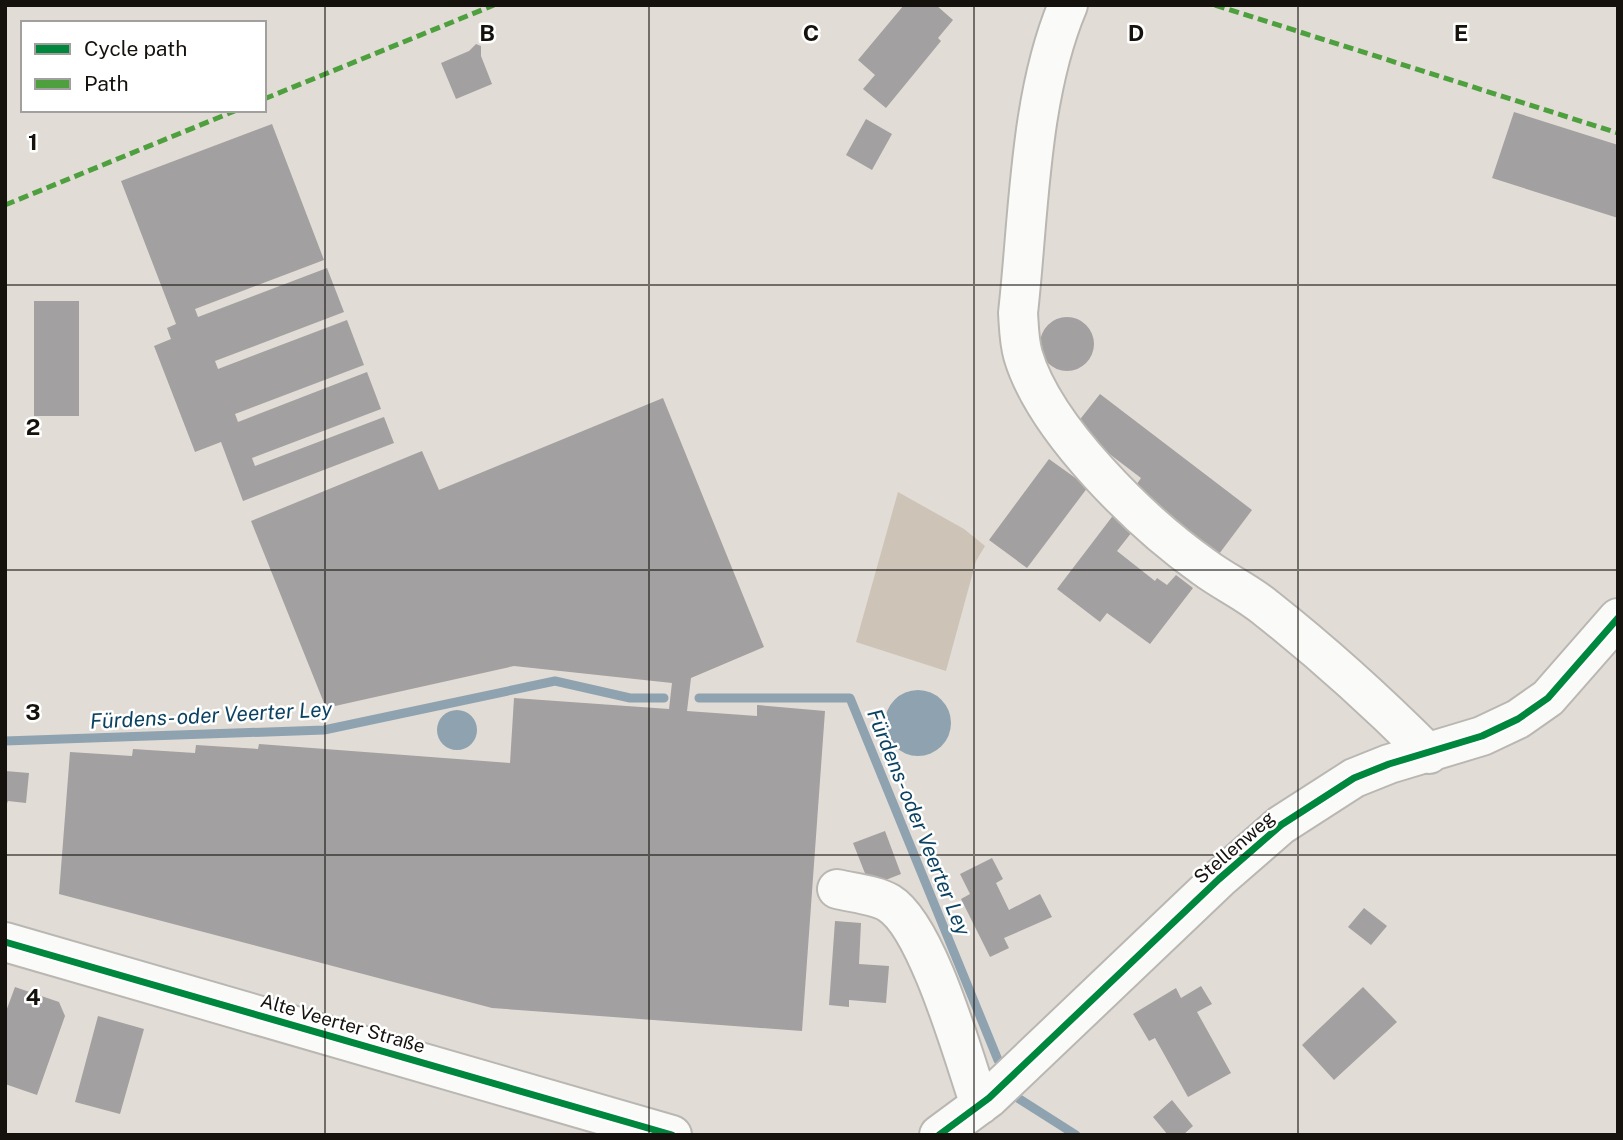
<svg xmlns="http://www.w3.org/2000/svg" width="1623" height="1140" viewBox="0 0 1623 1140" font-family="'Public Sans',sans-serif">
  <style>
    .green { fill: #cec3b7 }
    .water { fill: #8fa2af }
    .lines { fill: none; stroke-linecap: round; stroke-linejoin: round }
    .stream { stroke: #8fa2af; stroke-width: 9 }
    .building { fill: #a2a0a0 }
    .minor-casing { stroke: #bab7b2; stroke-width: 42 }
    .minor { stroke: #fafaf9; stroke-width: 38 }
    .quiet { stroke: #4ea03e; stroke-width: 5; stroke-dasharray: 10 5; stroke-linecap: butt }
    .cycleway-casing { stroke: #fff; stroke-width: 11 }
    .cycleway { stroke: #00873e; stroke-width: 7 }
    .grid { fill: none; stroke: #15120e; stroke-width: 2; stroke-opacity: 0.55 }
    .labels { text-anchor: middle; dominant-baseline: central; stroke-width: 5; stroke-linejoin: round; paint-order: stroke }
    .street-label { font-size: 19px; fill: #15120e; stroke: #fff }
    .water-label { font-size: 21px; font-style: italic; fill: #0c4261; stroke: #fff }
    .grid-label { font-size: 23px; text-anchor: middle; font-weight: bold; fill: #15120e; stroke: #fff; stroke-width: 5; stroke-linejoin: round; paint-order: stroke }
  </style>
  <rect width="100%" height="100%" fill="#e1dcd6"/>
  <path class="green" d="M 898,492 L 964,529 L 985,546 L 976,561 L 946,671 L 856,642 Z"/>
  <path class="water" d="M885 723a33 33 0 1 1 66 0a33 33 0 1 1-66 0Z
    M437 730a20 20 0 1 1 40 0a20 20 0 1 1-40 0Z"/>
  <g class="lines">
    <path class="stream" d="M 699,698 L 850,698 L 998,1060
      M 5,741 L 324,730 L 555,681 L 630,698 L 664,698
      M 1013,1095 L 1076,1135"/>
  </g>
  <path class="building" d="M 904,5 L 936,5 L 953,20 L 938,38 L 941,41 L 886,108 L 863,89 L 875,75 L 858,60 Z
    M 476,44 L 481,46 L 481,56 L 492,84 L 456,99 L 441,63 L 469,51 Z
    M 1514,112 L 1618,145 L 1618,218 L 1492,178 Z
    M 866,119 L 892,134 L 872,170 L 846,155 Z
    M 272,124 L 324,260 L 195,309 L 198,317 L 327,268 L 344,312 L 215,361 L 218,369 L 347,320 L 364,365 L 235,414 L 238,422 L 367,372 L 381,409 L 252,458 L 255,466 L 384,417 L 394,443 L 243,501 L 221,442 L 195,452 L 154,346 L 171,339 L 167,328 L 176,324 L 121,181 Z
    M 34,301 L 79,301 L 79,416 L 34,416 Z
    M1040 344a27 27 0 1 1 54 0a27 27 0 1 1-54 0Z
    M 1100,394 L 1252,510 L 1213,562 L 1128,497 L 1141,478 L 1074,427 Z
    M 663,398 L 764,647 L 691,678 L 687,711 L 757,716 L 757,705 L 825,711 L 802,1031 L 492,1008 L 59,894 L 70,752 L 132,756 L 133,749 L 195,753 L 196,745 L 258,749 L 259,744 L 510,763 L 514,698 L 669,709 L 672,683 L 514,666 L 326,708 L 251,521 L 422,451 L 439,490 Z
    M 1049,459 L 1088,487 L 1027,568 L 989,540 Z
    M 1118,509 L 1139,523 L 1117,551 L 1155,581 L 1157,578 L 1167,585 L 1176,575 L 1193,588 L 1150,644 L 1107,613 L 1100,622 L 1057,589 Z
    M 5,771 L 29,773 L 26,803 L 8,801 L 5,808 Z
    M 885,831 L 901,874 L 870,886 L 853,843 Z
    M 992,858 L 1003,879 L 996,883 L 1009,910 L 1040,894 L 1052,917 L 1004,938 L 1009,948 L 990,957 L 961,899 L 970,894 L 960,874 Z
    M 1364,908 L 1387,926 L 1371,945 L 1348,927 Z
    M 835,921 L 861,923 L 859,964 L 889,966 L 886,1003 L 849,1000 L 849,1007 L 829,1005 Z
    M 1201,986 L 1212,1004 L 1197,1012 L 1231,1073 L 1188,1097 L 1155,1038 L 1149,1041 L 1133,1014 L 1176,988 L 1181,998 Z
    M 15,987 L 59,1002 L 65,1016 L 37,1095 L 5,1084 L 5,1014 Z
    M 1363,987 L 1397,1022 L 1334,1080 L 1302,1045 Z
    M 98,1016 L 144,1029 L 120,1114 L 75,1102 Z
    M 1172,1100 L 1193,1126 L 1183,1135 L 1168,1135 L 1153,1117 Z"/>
  <g class="lines">
    <defs>
      <path id="minor" d="M 1068,5 C 1029,97 1029,215 1018,313 C 1019,327 1019,341 1023,355 C 1045,430 1142,523 1204,567 C 1224,582 1247,592 1266,608 C 1323,653 1378,703 1429,754
        M 837,889 C 853,893 876,895 889,903 C 928,927 964,1059 980,1105
        M 5,942 L 672,1135
        M 939,1135 L 989,1098 L 1219,879 L 1281,825 L 1354,778 L 1389,764 L 1482,736 L 1518,719 L 1548,698 L 1618,618"/>
    </defs>
    <use href="#minor" class="minor-casing"/>
    <use href="#minor" class="minor"/>
    <path class="quiet" d="M 1215,5 L 1618,133
      M 264,99 L 494,5
      M 5,205 L 237,110"/>
    <defs>
      <path id="cycleway" d="M 5,942 L 672,1135
        M 939,1135 L 989,1098 L 1219,879 L 1281,825 L 1354,778 L 1389,764 L 1482,736 L 1518,719 L 1548,698 L 1618,618"/>
    </defs>
    <use href="#cycleway" class="cycleway-casing"/>
    <use href="#cycleway" class="cycleway"/>
  </g>
  <path class="grid" d="M 325,5 L 325,1135M 649,5 L 649,1135M 974,5 L 974,1135M 1298,5 L 1298,1135M 5,285 L 1618,285M 5,570 L 1618,570M 5,855 L 1618,855"/>
  <g class="labels">
    <g class="street-label">
      <text transform="translate(1234 847) rotate(-41)">Stellenweg</text>
      <text transform="translate(343 1023) rotate(16)">Alte Veerter Straße</text>
    </g>
    <g class="water-label">
      <text transform="translate(211 715) rotate(-3)">Fürdens- oder Veerter Ley</text>
      <text transform="translate(919 822) rotate(68)">Fürdens- oder Veerter Ley</text>
    </g>
  </g>
  <g class="grid-label">
    <text x="487" y="41">B</text>
    <text x="811" y="41">C</text>
    <text x="1136" y="41">D</text>
    <text x="1461" y="41">E</text>
    <text x="33" y="150">1</text>
    <text x="33" y="435">2</text>
    <text x="33" y="720">3</text>
    <text x="33" y="1005">4</text>
  </g>
  <rect width="1623" height="1140" fill="none" stroke="#15120e" stroke-width="14"/>
  <rect x="21" y="21" width="245" height="91" fill="#ffffff" stroke="#a1a09f" stroke-width="2"/>
  <rect x="35" y="44" width="35" height="10" fill="#00873e" stroke="#a1a09f" stroke-width="2"/>
  <text x="84" y="56" font-size="21" fill="#15120e">Cycle path</text>
  <rect x="35" y="79" width="35" height="10" fill="#4ea03e" stroke="#a1a09f" stroke-width="2"/>
  <text x="84" y="91" font-size="21" fill="#15120e">Path</text>
</svg>
